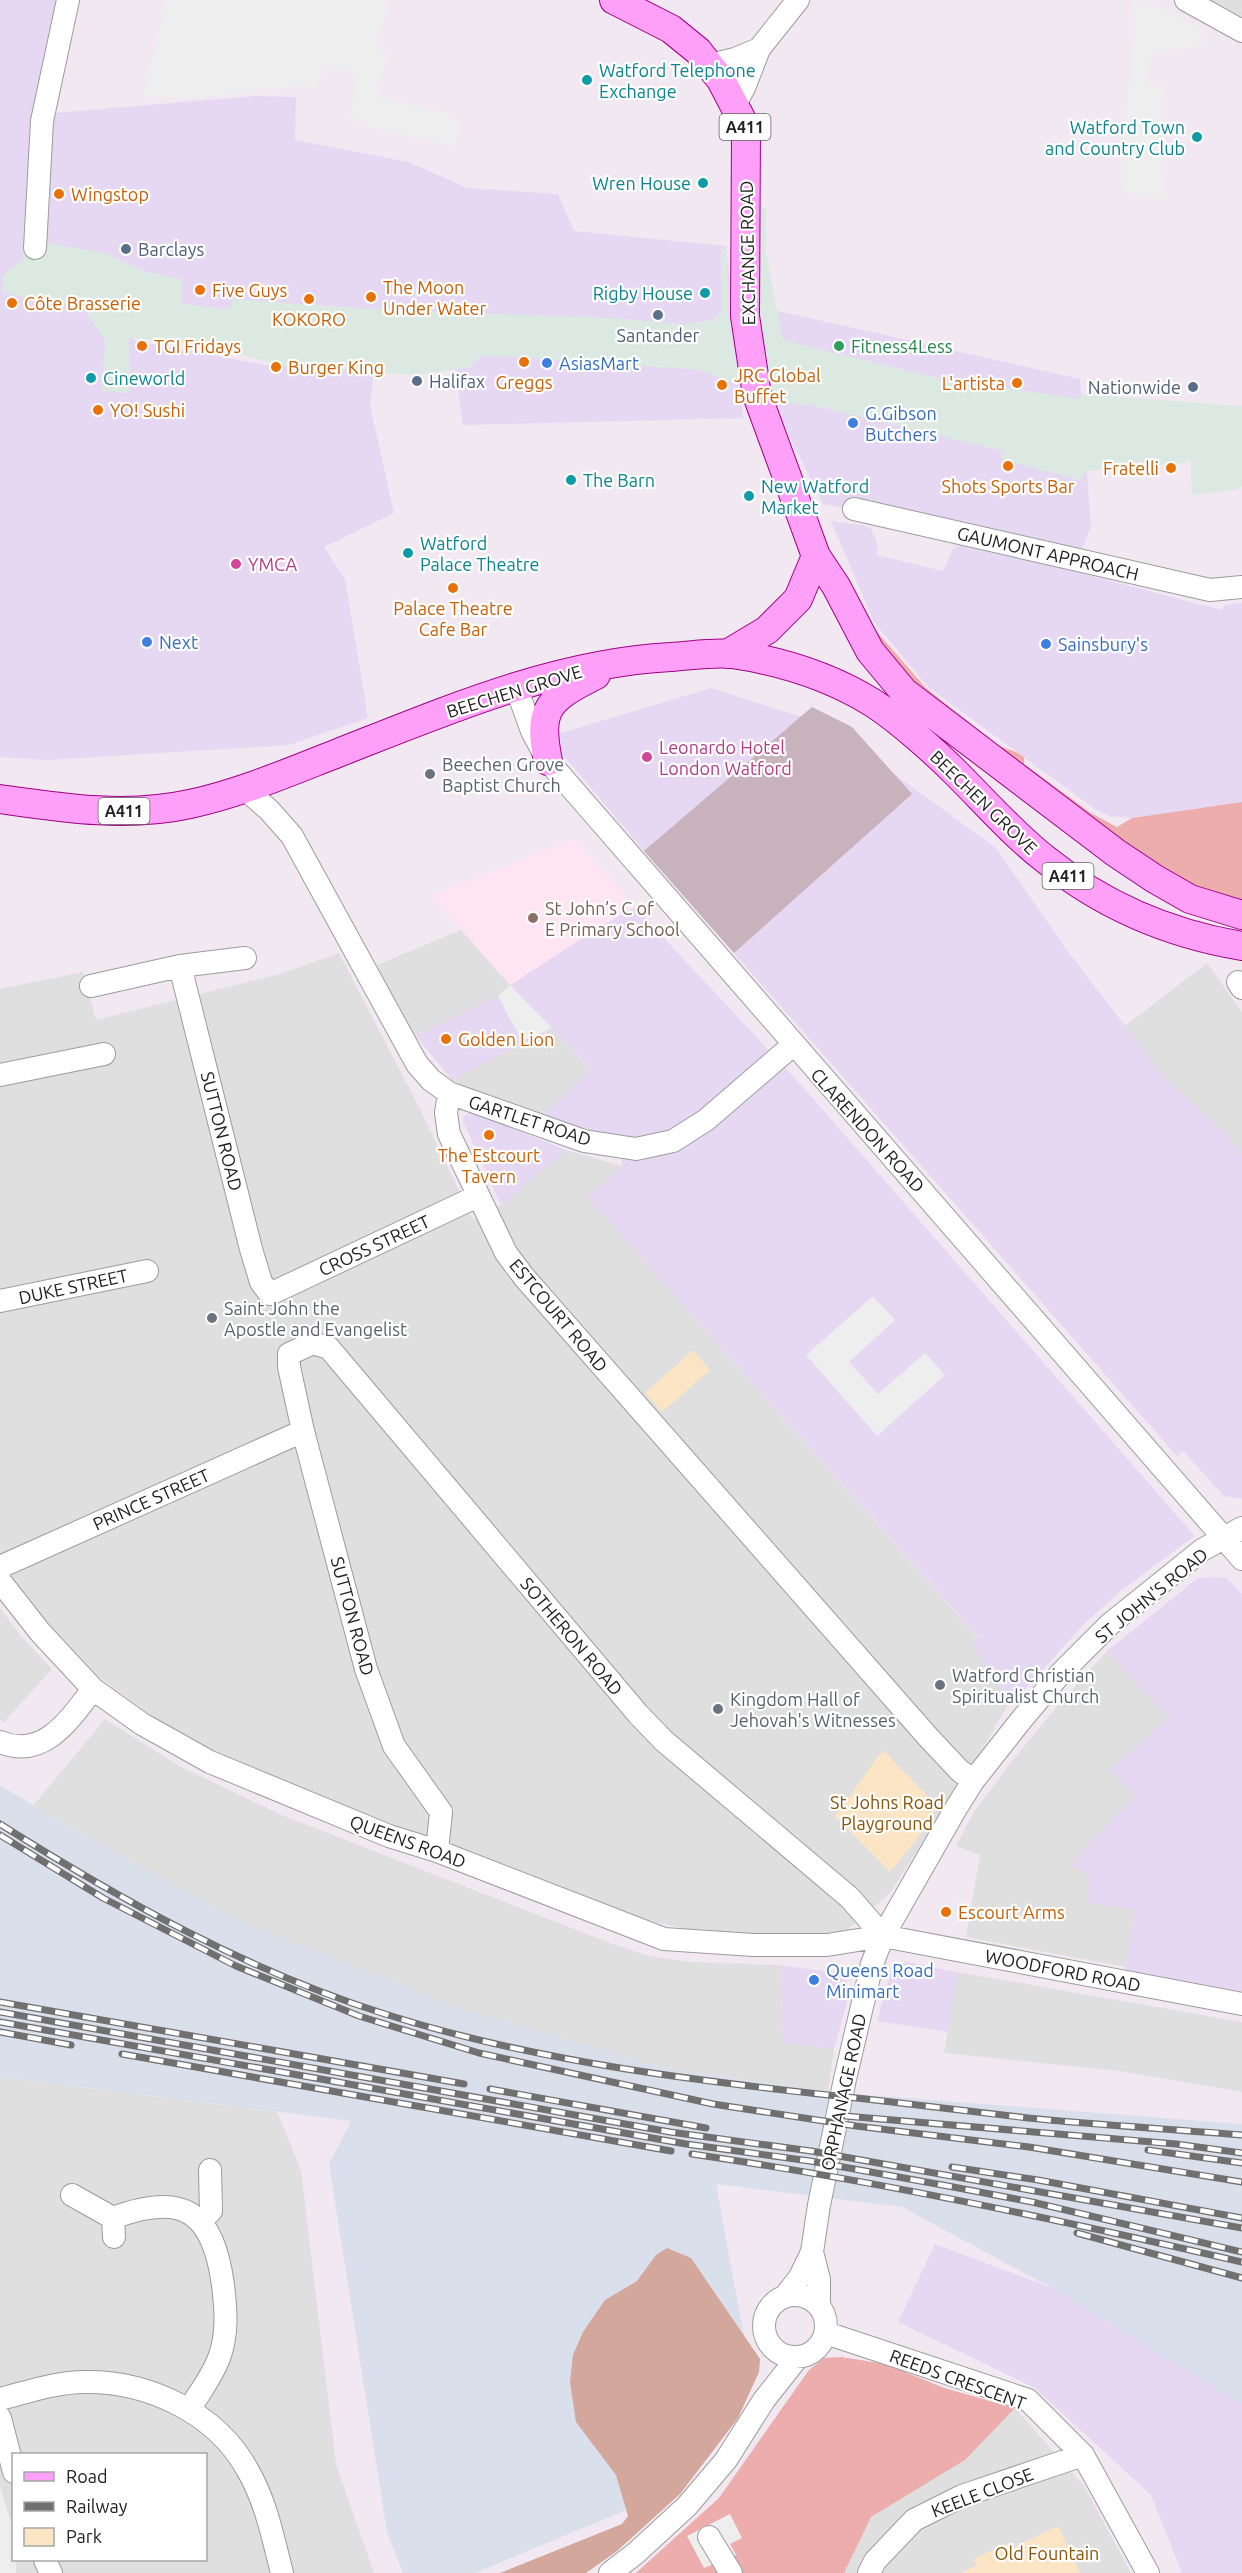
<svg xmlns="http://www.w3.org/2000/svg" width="1242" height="2573" viewBox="0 0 1242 2573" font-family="Ubuntu,sans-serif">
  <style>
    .residential { fill: #dfdfe0; fill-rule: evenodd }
    .commercial { fill: #e6d7f3 }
    .industrial { fill: #dadfec }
    .education { fill: #ffe4f2 }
    .construction { fill: #c8b3bd }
    .grass { fill: #eeadad }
    .forest { fill: #d3a79b }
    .park { fill: #fce5c5 }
    .parking { fill: #eee }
    .plaza { fill: #dce8e2 }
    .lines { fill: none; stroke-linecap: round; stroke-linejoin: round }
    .minor-casing { stroke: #9c9c9c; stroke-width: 24 }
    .major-casing { stroke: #9f0084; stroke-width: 30 }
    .minor { stroke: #fff; stroke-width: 22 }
    .major { stroke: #ffa0f8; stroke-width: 28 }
    .rail-casing { stroke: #707070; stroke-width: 7 }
    .rail { stroke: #fff; stroke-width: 4.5; stroke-dasharray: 14; stroke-linecap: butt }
    .culture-dot { fill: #0f9aa8; stroke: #fff; stroke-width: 2 }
    .food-dot { fill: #e8710a; stroke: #fff; stroke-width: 2 }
    .service-dot { fill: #5c6f8a; stroke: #fff; stroke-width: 2 }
    .leisure-dot { fill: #2e9e5b; stroke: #fff; stroke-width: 2 }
    .shop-dot { fill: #3f7fe0; stroke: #fff; stroke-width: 2 }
    .hotel-dot { fill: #d1479c; stroke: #fff; stroke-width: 2 }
    .worship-dot { fill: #6b7280; stroke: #fff; stroke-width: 2 }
    .education-dot { fill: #8d6e63; stroke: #fff; stroke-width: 2 }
    .labels { text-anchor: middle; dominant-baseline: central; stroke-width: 4.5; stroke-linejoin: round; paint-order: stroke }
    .shield { fill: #fff; stroke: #646464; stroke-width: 1.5 }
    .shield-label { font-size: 16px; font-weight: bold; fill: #222 }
    .culture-label { font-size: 18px; fill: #0d838f; stroke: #fff; text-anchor: start }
    .food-label { font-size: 18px; fill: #c56008; stroke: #fff; text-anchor: start }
    .service-label { font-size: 18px; fill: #4e5e75; stroke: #fff; text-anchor: start }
    .street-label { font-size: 18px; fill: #222; stroke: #fff }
    .leisure-label { font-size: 18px; fill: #27864d; stroke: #fff; text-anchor: start }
    .shop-label { font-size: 18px; fill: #366cbe; stroke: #fff; text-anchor: start }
    .hotel-label { font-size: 18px; fill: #b23c85; stroke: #fff; text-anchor: start }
    .worship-label { font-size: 18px; fill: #5b616d; stroke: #fff; text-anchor: start }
    .education-label { font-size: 18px; fill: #785e54; stroke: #fff; text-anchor: start }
    .park-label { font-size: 18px; fill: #895306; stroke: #fff }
  </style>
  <rect width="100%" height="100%" fill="#f2e8f1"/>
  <path class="residential" d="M 1209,0 L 1242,0 L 1242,16 Z
    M 461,930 L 510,985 L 498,996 L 416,1036 L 399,1013 L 377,965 Z
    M 339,953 L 420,1109 L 473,1220 L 501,1205 L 566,1150 L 622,1166 L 588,1197 L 979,1639 L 990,1675 L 1014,1702 L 1010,1701 L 983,1748 L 890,1893 L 841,1935 L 704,1933 L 602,1910 L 541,1880 L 265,1779 L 166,1726 L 98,1676 L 17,1590 L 0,1562 L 0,989 L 83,972 L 96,1020 L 280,974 Z
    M 1207,963 L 1242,1012 L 1242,1155 L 1228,1137 L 1164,1077 L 1125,1026 Z
    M 552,1028 L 591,1071 L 541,1117 L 480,1094 L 452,1080 Z
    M 0,1608 L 21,1636 L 52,1669 L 4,1722 L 0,1720 Z
    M 1107,1651 L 1170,1718 L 1110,1769 L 1135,1795 L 1071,1865 L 1091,1876 L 1088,1902 L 1134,1910 L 1126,1967 L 966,1937 L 980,1855 L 956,1846 L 974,1812 L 1016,1756 L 1060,1703 Z
    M 105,1719 L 179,1766 L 279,1814 L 610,1943 L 649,1956 L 691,1962 L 780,1965 L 783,2042 L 834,2049 L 828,2092 L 665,2068 L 462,2009 L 235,1919 L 33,1806 Z
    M 957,1972 L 1242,2022 L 1242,2092 L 1119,2071 L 944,2053 Z
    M 0,2077 L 277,2112 L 301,2170 L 336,2464 L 374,2573 L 0,2573 ZM 14,2454 L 206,2454 L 206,2560 L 14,2560 Z
    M 841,2357 L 885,2364 L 944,2388 L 1015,2408 L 1084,2486 L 1131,2573 L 636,2573 L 719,2498 L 809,2370 L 824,2358 Z"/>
  <path class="commercial" d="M 0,0 L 76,0 L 53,113 L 257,96 L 296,97 L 295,140 L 409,162 L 467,188 L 558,194 L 574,231 L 726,246 L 743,418 L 463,425 L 454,360 L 274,362 L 203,345 L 130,337 L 136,341 L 265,365 L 374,370 L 370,405 L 394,513 L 324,547 L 345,579 L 368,718 L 289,745 L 47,760 L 0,757 Z
    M 765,308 L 1080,379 L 1091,527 L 1080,553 L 823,504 L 773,403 Z
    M 831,521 L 863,525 L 871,529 L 878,546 L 877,555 L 943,571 L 953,549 L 960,545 L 971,544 L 1221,610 L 1225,605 L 1242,603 L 1242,802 L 1132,818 L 1110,816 L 1095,809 L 929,688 L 874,622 Z
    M 711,688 L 827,725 L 996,848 L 1066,949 L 1164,1077 L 1228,1137 L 1242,1155 L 1242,1499 L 1224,1496 L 1183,1451 L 1177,1456 L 644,851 L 548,737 Z
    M 635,907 L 802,1086 L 1193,1534 L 1193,1537 L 1118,1593 L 1084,1624 L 1014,1702 L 990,1675 L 973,1643 L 979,1638 L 588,1197 L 622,1166 L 624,1138 L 598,1134 L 541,1117 L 591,1070 L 552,1028 L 452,1080 L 416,1036 L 498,996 L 510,985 L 593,931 Z
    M 472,1112 L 566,1150 L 501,1205 L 463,1121 L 464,1116 Z
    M 1226,1577 L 1242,1594 L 1242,1991 L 1125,1972 L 1134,1910 L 1087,1902 L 1091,1876 L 1071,1865 L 1135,1795 L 1110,1769 L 1170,1718 L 1107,1651 L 1198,1578 Z
    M 907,1962 L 957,1972 L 948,2032 L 877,2021 L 891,1972 L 895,1966 Z
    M 780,1965 L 842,1974 L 847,1980 L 847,2002 L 834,2049 L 783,2042 Z
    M 935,2244 L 1052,2288 L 1242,2405 L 1242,2573 L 1182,2573 L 1151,2495 L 1035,2388 L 898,2322 Z"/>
  <path class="industrial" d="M 0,1785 L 47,1814 L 235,1919 L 462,2009 L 665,2068 L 828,2092 L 1242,2124 L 1242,2405 L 1052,2288 L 902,2207 L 716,2184 L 745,2342 L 636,2506 L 475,2573 L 403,2573 L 387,2532 L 329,2164 L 351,2121 L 0,2077 Z"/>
  <path class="education" d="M 574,839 L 635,907 L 593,931 L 510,985 L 431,896 Z"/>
  <path class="construction" d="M 812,707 L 852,727 L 912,794 L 734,953 L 644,851 Z"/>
  <path class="grass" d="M 871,625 L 926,688 L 999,746 L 1016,752 L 1024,757 L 1024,764 L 1091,813 L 1117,827 L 1132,818 L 1242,802 L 1242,903 L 1168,876 L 903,678 L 877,642 Z
    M 841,2357 L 885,2364 L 944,2388 L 1015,2408 L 965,2460 L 871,2517 L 844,2573 L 636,2573 L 719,2498 L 809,2370 L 824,2358 Z"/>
  <path class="forest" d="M 667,2248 L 691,2258 L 760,2359 L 759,2372 L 738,2418 L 680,2494 L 617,2551 L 586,2573 L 500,2573 L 622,2524 L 628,2516 L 616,2475 L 576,2422 L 570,2382 L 573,2355 L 583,2332 L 605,2300 L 637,2281 L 656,2255 Z"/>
  <path class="park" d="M 693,1350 L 710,1370 L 662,1412 L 645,1393 Z
    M 883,1750 L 937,1806 L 914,1843 L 890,1872 L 835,1816 Z
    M 1058,2526 L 1080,2573 L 961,2573 L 977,2565 L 974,2559 L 1007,2543 L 1011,2549 Z"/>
  <path class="parking" d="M 167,0 L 387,0 L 378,51 L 387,53 L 378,97 L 456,115 L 458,128 L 455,146 L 360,125 L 351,114 L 356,73 L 323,66 L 318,88 L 298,86 L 199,98 L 143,98 Z
    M 1133,0 L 1170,11 L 1202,31 L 1207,44 L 1152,54 L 1148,83 L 1165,88 L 1163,199 L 1123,192 Z
    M 510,985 L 552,1028 L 522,1041 L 498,996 Z
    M 873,1296 L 895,1320 L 849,1362 L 878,1394 L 925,1353 L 945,1375 L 877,1436 L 806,1355 Z
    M 0,2486 L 13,2529 L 14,2560 L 16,2560 L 16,2573 L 0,2573 Z
    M 730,2514 L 742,2538 L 730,2544 L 736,2555 L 704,2568 L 687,2536 Z"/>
  <path class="plaza" d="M 766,207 L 766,253 L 783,340 L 970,386 L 991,386 L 1083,399 L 1080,394 L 1242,406 L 1242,486 L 1235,490 L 1192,495 L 1191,459 L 1184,463 L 1087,471 L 1079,480 L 1001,459 L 1003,451 L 810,405 L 773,403 L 766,351 L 759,342 L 758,209 Z
    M 42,242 L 105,253 L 147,272 L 182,279 L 182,304 L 229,309 L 233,299 L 386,310 L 612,318 L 682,324 L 713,320 L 721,312 L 721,250 L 726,250 L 733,346 L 740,386 L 700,370 L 532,358 L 480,356 L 471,367 L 420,375 L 297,369 L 203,345 L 129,337 L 130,393 L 102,391 L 105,340 L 83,308 L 3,293 L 2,277 Z"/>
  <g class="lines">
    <defs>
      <path id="minor" d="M 1186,0 L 1242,31
        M 710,65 L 735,59 L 759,49
        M 734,106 L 744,88 L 759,49 L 798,0
        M 35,248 L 42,121 L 68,0
        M 854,509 L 1210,590 L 1242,587
        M 516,687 L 532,731 L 548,761 L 1242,1559
        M 246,790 L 269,810 L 292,836 L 417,1064 L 431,1080 L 449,1093 L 584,1141 L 636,1149 L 673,1141 L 706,1120 L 793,1045
        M 180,966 L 251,1249 L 261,1282 L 270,1294 L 478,1196
        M 1238,982 L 1242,988
        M 91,986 L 180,966 L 245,958
        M 0,1075 L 104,1054
        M 449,1093 L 446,1113 L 449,1134 L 506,1253 L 524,1277 L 928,1737 L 959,1770 L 973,1781
        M 0,1301 L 147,1271
        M 0,1567 L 303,1431
        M 0,1581 L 40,1632 L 93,1689 L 142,1724 L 210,1762 L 389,1836 L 437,1851 L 664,1939 L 753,1945 L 827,1945 L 883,1936 L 1242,2004
        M 0,1742 C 44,1760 70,1719 93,1689
        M 437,1851 L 441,1812 L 394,1746 L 366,1669 L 303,1431 L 289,1367 L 289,1354 L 313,1343 L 329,1348 L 638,1714 L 664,1741 L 850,1898 L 883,1936
        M 72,2195 L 113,2218 L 114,2237
        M 113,2218 C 184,2191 213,2212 223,2285 C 226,2310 228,2334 219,2358 C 212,2377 199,2393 189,2410
        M 200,2221 L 211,2211 L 210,2170
        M 812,2252 L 819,2279 L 819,2305
        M 786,2295 L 800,2277 L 812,2252 L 819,2205 L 845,2079 L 872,1964 L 883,1936 L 955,1810 L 973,1781 L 1022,1719 L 1061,1673 L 1110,1624 L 1202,1550 L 1242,1528
        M764 2326a31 31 0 1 1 62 0a31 31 0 1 1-62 0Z
        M 826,2333 L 1028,2400 L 1083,2455 L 1148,2573
        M 0,2399 C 28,2392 56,2382 85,2382 C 148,2381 216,2413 247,2469 C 266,2501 273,2538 282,2573
        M 0,2418 L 14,2472
        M 709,2537 L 731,2573
        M 45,2560 L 51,2573
        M 610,2573 L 636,2553 L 687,2506 L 726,2460 L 764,2400 L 798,2357
        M 869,2573 L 875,2561 L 914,2520 L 962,2496 L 1083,2455"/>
      <path id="major" d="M 614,0 L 671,29 L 698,51 L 721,80 L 746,128 L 745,316 L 757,395 L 816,556 L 836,586 L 870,651 L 904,692 L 1116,853 L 1155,879 L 1190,899 L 1242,915
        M 727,654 L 767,630 L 798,599 L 816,556
        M 548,761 C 537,707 549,699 596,675
        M 0,799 C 63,808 126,818 190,804 C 241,793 289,772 338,753 C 445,711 555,663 671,657 C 690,656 712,652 732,654 C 780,661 831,677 873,703 C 898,719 935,752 956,773 C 985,802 1013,834 1045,859 C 1102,905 1170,934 1242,946"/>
    </defs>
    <use href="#minor" class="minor-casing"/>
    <use href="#major" class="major-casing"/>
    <use href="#minor" class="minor"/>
    <use href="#major" class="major"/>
    <defs>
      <path id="rail" d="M 0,1824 C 121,1900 248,1971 385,2014 C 540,2063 704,2082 866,2099 C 920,2105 974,2112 1028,2118 C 1099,2125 1171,2129 1242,2135
        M 0,1835 L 103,1898 L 236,1966 L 359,2016 L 479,2053 L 713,2104 L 856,2126 L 1029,2147 L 1242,2182
        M 0,2002 L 464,2084
        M 0,2012 L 670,2132 L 811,2151 L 1242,2228
        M 0,2022 L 686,2144 L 810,2161 L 948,2186 L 1032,2202 L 1242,2252
        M 0,2032 L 71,2045
        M 122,2054 L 671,2151
        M 490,2089 L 706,2128
        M 845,2116 L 1176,2144 L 1242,2153
        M 1148,2150 L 1242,2163
        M 692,2154 C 877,2181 1060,2220 1242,2262
        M 952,2167 L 1038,2180 L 1242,2218
        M 1077,2233 L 1242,2278"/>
    </defs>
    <use href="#rail" class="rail-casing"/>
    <use href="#rail" class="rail"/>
  </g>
  <g class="culture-dot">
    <circle cx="587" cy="80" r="6"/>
    <circle cx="1197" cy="137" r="6"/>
    <circle cx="703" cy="183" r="6"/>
    <circle cx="705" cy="293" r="6"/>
    <circle cx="91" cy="378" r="6"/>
    <circle cx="571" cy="480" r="6"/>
    <circle cx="749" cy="496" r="6"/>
    <circle cx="408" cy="553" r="6"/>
  </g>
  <g class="food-dot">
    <circle cx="59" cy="194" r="6"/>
    <circle cx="200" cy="290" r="6"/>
    <circle cx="371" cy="297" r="6"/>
    <circle cx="309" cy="299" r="6"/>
    <circle cx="12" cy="303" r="6"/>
    <circle cx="142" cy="346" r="6"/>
    <circle cx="524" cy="362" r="6"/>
    <circle cx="276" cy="367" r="6"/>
    <circle cx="1017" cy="383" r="6"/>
    <circle cx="722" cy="385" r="6"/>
    <circle cx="98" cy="410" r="6"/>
    <circle cx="1008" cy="466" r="6"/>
    <circle cx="1171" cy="468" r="6"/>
    <circle cx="453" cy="588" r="6"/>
    <circle cx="446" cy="1039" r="6"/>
    <circle cx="489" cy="1135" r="6"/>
    <circle cx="946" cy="1912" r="6"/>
  </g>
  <g class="service-dot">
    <circle cx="126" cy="249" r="6"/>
    <circle cx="658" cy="315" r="6"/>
    <circle cx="417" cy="381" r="6"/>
    <circle cx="1193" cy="387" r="6"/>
  </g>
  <circle class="leisure-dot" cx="839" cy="346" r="6"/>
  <g class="shop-dot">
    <circle cx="547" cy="363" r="6"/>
    <circle cx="853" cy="423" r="6"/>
    <circle cx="147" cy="642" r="6"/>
    <circle cx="1046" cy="644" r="6"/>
    <circle cx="814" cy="1980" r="6"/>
  </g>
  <g class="hotel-dot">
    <circle cx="236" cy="564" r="6"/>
    <circle cx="647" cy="757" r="6"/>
  </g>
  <g class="worship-dot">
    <circle cx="430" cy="774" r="6"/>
    <circle cx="212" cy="1318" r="6"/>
    <circle cx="940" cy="1685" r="6"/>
    <circle cx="718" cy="1709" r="6"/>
  </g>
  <circle class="education-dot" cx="533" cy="918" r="6"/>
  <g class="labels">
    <g class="shield">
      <rect x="719.5" y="114" width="51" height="26" rx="4.5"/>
      <rect x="98.5" y="798" width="51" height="26" rx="4.5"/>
      <rect x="1042.5" y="863" width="51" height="26" rx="4.5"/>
    </g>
    <g class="shield-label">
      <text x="745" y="127">A411</text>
      <text x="124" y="811">A411</text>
      <text x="1068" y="876">A411</text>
    </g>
    <g class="culture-label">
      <text x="599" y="70">Watford Telephone<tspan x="599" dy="21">Exchange</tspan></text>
      <text x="1185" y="127" text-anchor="end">Watford Town<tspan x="1185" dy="21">and Country Club</tspan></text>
      <text x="691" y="183" text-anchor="end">Wren House</text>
      <text x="693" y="293" text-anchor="end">Rigby House</text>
      <text x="103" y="378">Cineworld</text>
      <text x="583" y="480">The Barn</text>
      <text x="761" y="486">New Watford<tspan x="761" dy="21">Market</tspan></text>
      <text x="420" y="543">Watford<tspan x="420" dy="21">Palace Theatre</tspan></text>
    </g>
    <g class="food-label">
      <text x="71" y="194">Wingstop</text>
      <text x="383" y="287">The Moon<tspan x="383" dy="21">Under Water</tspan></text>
      <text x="212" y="290">Five Guys</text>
      <text x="24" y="303">Côte Brasserie</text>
      <text x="309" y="319" text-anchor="middle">KOKORO</text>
      <text x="154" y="346">TGI Fridays</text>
      <text x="288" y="367">Burger King</text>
      <text x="734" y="375">JRC Global<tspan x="734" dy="21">Buffet</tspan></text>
      <text x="524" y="382" text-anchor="middle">Greggs</text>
      <text x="1005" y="383" text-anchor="end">L'artista</text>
      <text x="110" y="410">YO! Sushi</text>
      <text x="1159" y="468" text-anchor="end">Fratelli</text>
      <text x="1008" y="486" text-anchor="middle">Shots Sports Bar</text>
      <text x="453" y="608" text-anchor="middle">Palace Theatre<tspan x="453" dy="21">Cafe Bar</tspan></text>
      <text x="458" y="1039">Golden Lion</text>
      <text x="489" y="1155" text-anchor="middle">The Estcourt<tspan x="489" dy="21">Tavern</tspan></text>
      <text x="958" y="1912">Escourt Arms</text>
    </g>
    <g class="service-label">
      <text x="138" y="249">Barclays</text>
      <text x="658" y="335" text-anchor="middle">Santander</text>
      <text x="429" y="381">Halifax</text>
      <text x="1181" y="387" text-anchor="end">Nationwide</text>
    </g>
    <g class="street-label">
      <text transform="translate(747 253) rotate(-91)">EXCHANGE ROAD</text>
      <text transform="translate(1048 553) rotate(13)">GAUMONT APPROACH</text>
      <text transform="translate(514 691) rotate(-17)">BEECHEN GROVE</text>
      <text transform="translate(984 802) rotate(44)">BEECHEN GROVE</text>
      <text transform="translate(530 1120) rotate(18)">GARTLET ROAD</text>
      <text transform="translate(868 1130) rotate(48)">CLARENDON ROAD</text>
      <text transform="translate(222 1131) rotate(76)">SUTTON ROAD</text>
      <text transform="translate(374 1245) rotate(-25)">CROSS STREET</text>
      <text transform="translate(73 1286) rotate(-12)">DUKE STREET</text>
      <text transform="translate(559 1315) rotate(50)">ESTCOURT ROAD</text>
      <text transform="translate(151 1499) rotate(-24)">PRINCE STREET</text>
      <text transform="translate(1151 1595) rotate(-39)">ST JOHN'S ROAD</text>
      <text transform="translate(353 1616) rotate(75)">SUTTON ROAD</text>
      <text transform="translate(572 1636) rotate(50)">SOTHERON ROAD</text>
      <text transform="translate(408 1841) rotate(20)">QUEENS ROAD</text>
      <text transform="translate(1063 1970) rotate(11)">WOODFORD ROAD</text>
      <text transform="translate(843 2092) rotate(-78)">ORPHANAGE ROAD</text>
      <text transform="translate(958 2379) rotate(20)">REEDS CRESCENT</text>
      <text transform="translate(982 2492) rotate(-21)">KEELE CLOSE</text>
    </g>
    <g class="leisure-label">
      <text x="851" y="346">Fitness4Less</text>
    </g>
    <g class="shop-label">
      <text x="559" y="363">AsiasMart</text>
      <text x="865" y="413">G.Gibson<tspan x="865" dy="21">Butchers</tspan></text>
      <text x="159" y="642">Next</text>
      <text x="1058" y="644">Sainsbury's</text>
      <text x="826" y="1970">Queens Road<tspan x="826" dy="21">Minimart</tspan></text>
    </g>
    <g class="hotel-label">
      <text x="248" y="564">YMCA</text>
      <text x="659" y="747">Leonardo Hotel<tspan x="659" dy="21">London Watford</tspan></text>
    </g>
    <g class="worship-label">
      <text x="442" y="764">Beechen Grove<tspan x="442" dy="21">Baptist Church</tspan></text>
      <text x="224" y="1308">Saint John the<tspan x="224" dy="21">Apostle and Evangelist</tspan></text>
      <text x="952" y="1675">Watford Christian<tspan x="952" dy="21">Spiritualist Church</tspan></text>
      <text x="730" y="1699">Kingdom Hall of<tspan x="730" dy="21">Jehovah's Witnesses</tspan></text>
    </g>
    <g class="education-label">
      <text x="545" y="908">St John’s C of<tspan x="545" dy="21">E Primary School</tspan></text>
    </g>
    <g class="park-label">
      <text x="887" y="1802">St Johns Road<tspan x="887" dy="21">Playground</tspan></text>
      <text x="1047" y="2553">Old Fountain</text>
    </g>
  </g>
  <rect x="12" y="2453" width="195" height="108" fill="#ffffff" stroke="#a7a7a7" stroke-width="1.5"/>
  <rect x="24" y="2472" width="30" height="9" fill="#ffa0f8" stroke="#a7a7a7" stroke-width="1.5"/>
  <text x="66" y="2483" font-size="18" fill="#222222">Road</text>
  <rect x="24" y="2502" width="30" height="9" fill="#707070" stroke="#a7a7a7" stroke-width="1.5"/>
  <text x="66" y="2513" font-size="18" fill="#222222">Railway</text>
  <rect x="24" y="2528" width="30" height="18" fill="#fce5c5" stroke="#a7a7a7" stroke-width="1.5"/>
  <text x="66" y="2543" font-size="18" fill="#222222">Park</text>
</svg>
